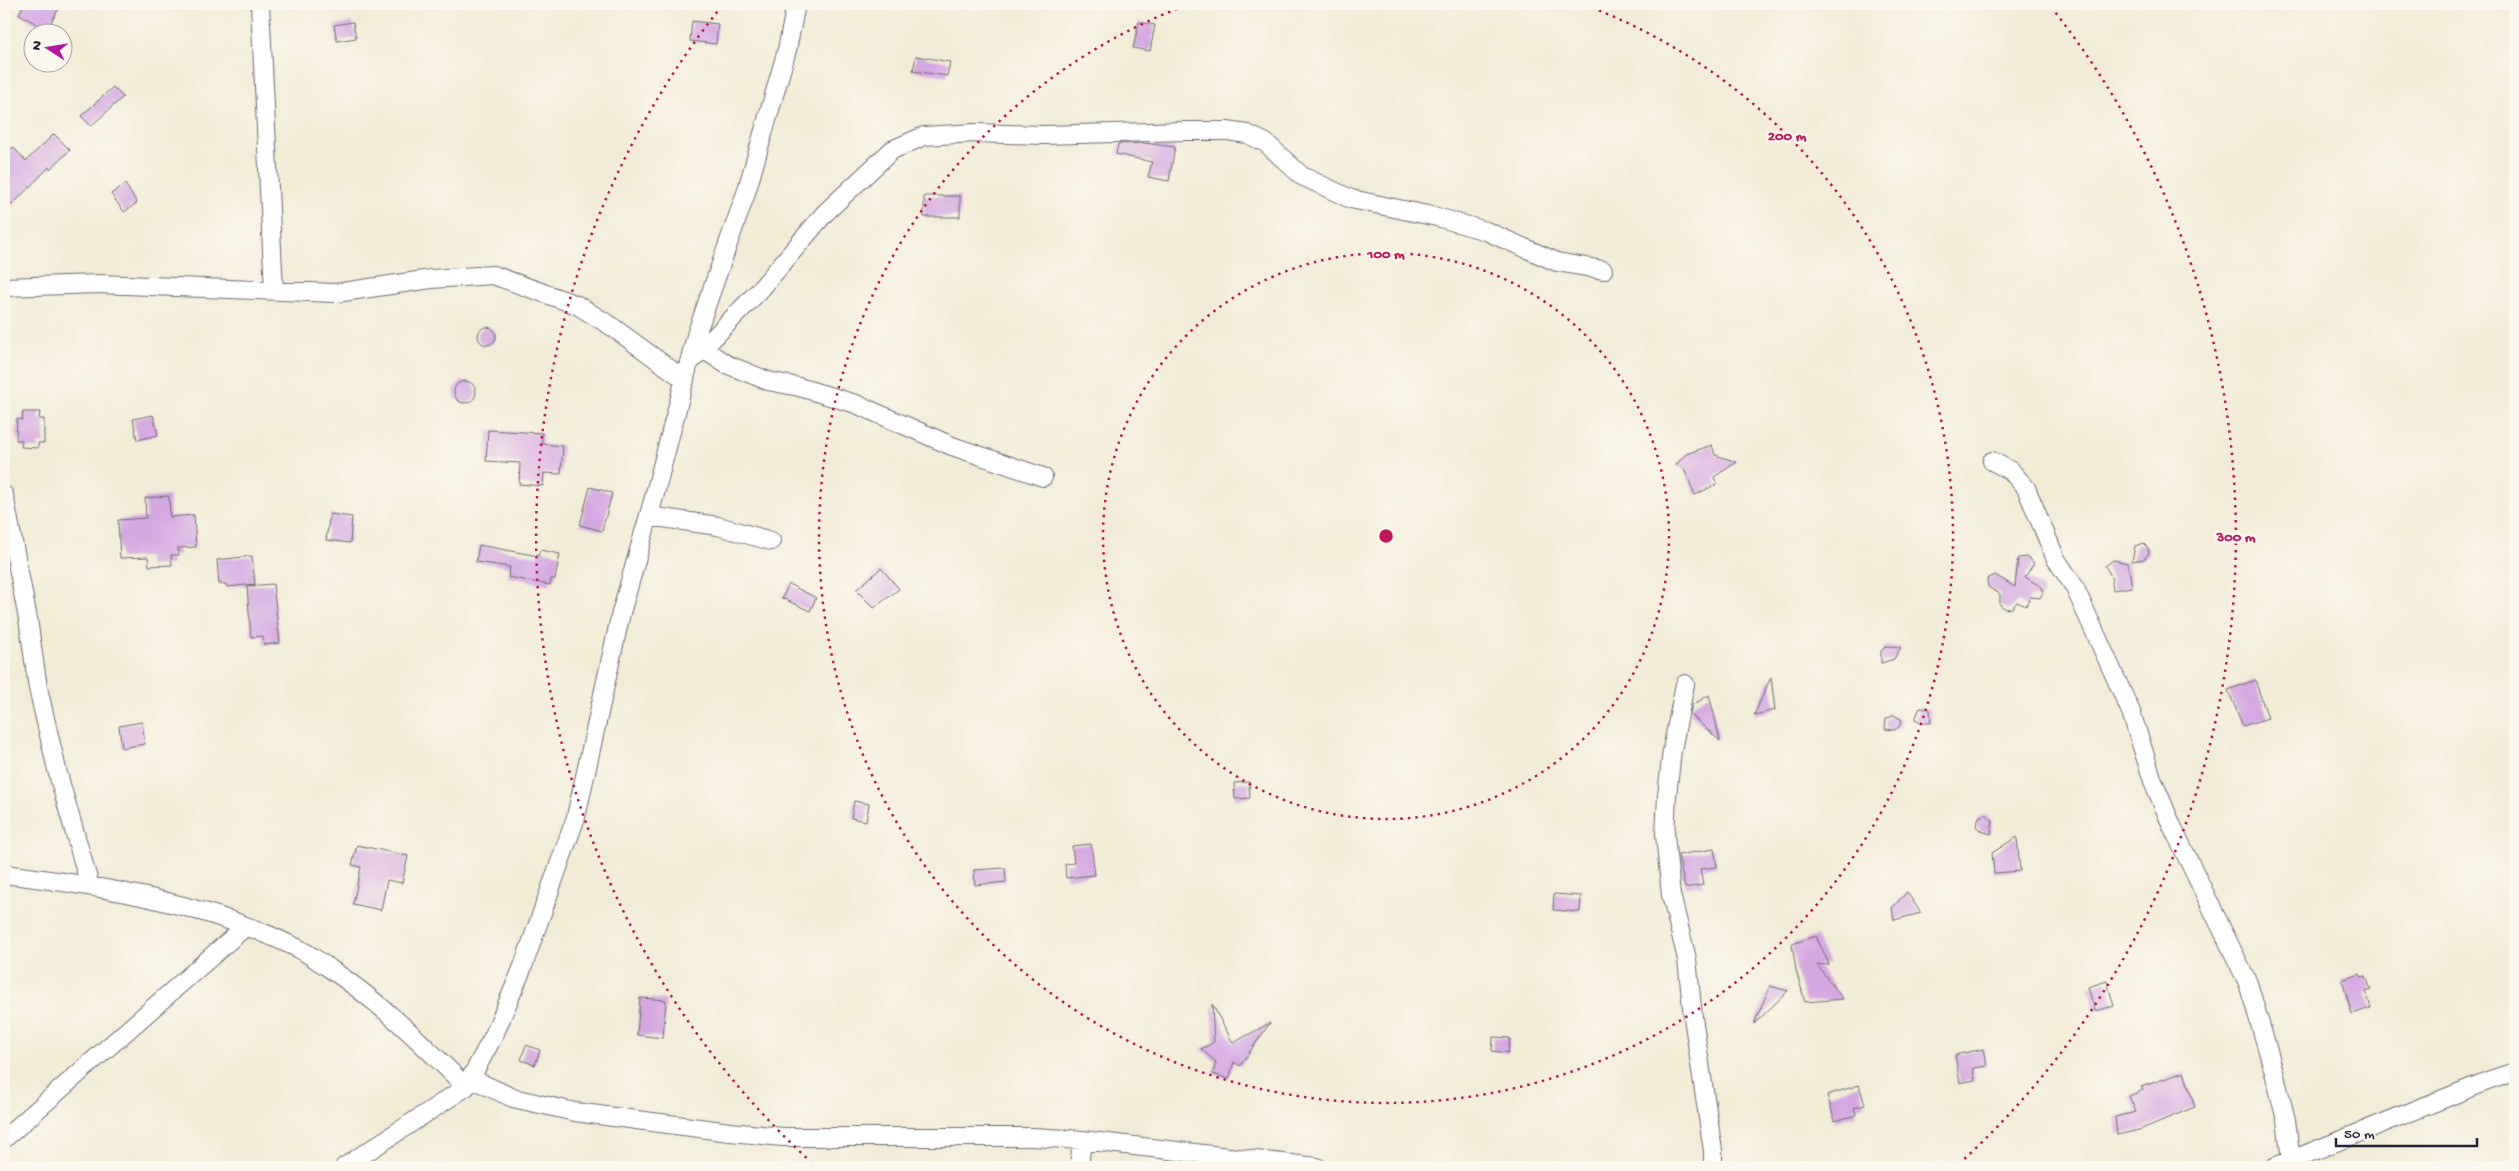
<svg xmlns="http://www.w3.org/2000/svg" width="2519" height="1171" viewBox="0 0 2519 1171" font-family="'Gochi Hand',sans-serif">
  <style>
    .building { fill: #d4a9e1 }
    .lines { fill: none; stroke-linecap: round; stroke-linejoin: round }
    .minor-casing { stroke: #6b6971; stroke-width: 20 }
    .minor { stroke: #fff; stroke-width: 18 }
    .ring { fill: none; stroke: #c2185b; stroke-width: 2.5; stroke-dasharray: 2.5 5 }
    .centre { fill: #c2185b; stroke: #fbf7ec; stroke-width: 2.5 }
    .ring-label { font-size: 15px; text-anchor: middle; font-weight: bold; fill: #c2185b; stroke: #fbf7ec; stroke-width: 4.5; stroke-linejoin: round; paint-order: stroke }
  </style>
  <rect width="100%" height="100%" fill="#fbf7ec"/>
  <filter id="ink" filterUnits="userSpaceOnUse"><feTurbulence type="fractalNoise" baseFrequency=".02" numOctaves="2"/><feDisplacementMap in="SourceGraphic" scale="10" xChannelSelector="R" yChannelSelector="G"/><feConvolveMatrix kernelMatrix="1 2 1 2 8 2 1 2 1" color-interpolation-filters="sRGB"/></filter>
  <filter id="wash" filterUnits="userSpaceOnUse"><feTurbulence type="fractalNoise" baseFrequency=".0096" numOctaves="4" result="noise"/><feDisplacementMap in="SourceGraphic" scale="20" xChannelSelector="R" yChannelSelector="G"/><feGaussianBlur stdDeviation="1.12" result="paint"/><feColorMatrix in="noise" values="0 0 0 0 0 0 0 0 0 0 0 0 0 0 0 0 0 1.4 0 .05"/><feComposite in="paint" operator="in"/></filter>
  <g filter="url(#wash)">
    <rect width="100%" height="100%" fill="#f2ecd6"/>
    <g id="blocks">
      <path class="building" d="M 24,4 L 61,4 L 47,30 L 19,14 Z
        M 692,21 L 718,24 L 716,44 L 690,41 Z
        M 353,22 L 356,38 L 337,41 L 334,25 Z
        M 1139,22 L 1155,25 L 1150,51 L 1133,48 Z
        M 916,56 L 950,62 L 947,76 L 913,71 Z
        M 113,87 L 123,97 L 91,126 L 81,116 Z
        M 54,134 L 70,150 L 50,169 L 49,167 L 12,205 L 4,197 L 4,157 L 13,147 L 26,161 Z
        M 1144,143 L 1175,147 L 1169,181 L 1148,177 L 1152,162 L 1116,154 L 1118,144 Z
        M 125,184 L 137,203 L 124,212 L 111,194 Z
        M 924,196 L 960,196 L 960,217 L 924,217 Z
        M478 336a9 9 0 1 1 18 0a9 9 0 1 1-18 0Z
        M454 392a11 11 0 1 1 22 0a11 11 0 1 1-22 0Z
        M 23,412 L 40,412 L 39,419 L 44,419 L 44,443 L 38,443 L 38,448 L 21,447 L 22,440 L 16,440 L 17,419 L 22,420 Z
        M 153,415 L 158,435 L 137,440 L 133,419 Z
        M 488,430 L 542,433 L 542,444 L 563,446 L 561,474 L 544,473 L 543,486 L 519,484 L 520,463 L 486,461 Z
        M 1712,445 L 1715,455 L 1737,462 L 1714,477 L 1717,484 L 1695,495 L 1684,469 L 1676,465 L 1686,454 Z
        M 590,487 L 612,493 L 602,531 L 580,525 Z
        M 169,496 L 170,517 L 194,515 L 196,547 L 178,548 L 179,555 L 171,555 L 172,565 L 149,566 L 148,557 L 120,558 L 118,520 L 146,518 L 145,498 Z
        M 330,514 L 352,517 L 350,543 L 326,540 Z
        M 2143,543 L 2148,548 L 2149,553 L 2144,559 L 2132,561 L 2135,546 Z
        M 479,545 L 538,556 L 540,550 L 560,554 L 555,579 L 551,579 L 550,585 L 508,577 L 510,567 L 476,562 Z
        M 252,556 L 255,584 L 227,587 L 226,584 L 219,584 L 217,560 Z
        M 2028,557 L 2034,563 L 2025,577 L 2040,586 L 2043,592 L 2040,598 L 2030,597 L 2026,606 L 2017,602 L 2012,608 L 2006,609 L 2000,605 L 2000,594 L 1988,587 L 1987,579 L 1995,575 L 2015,587 L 2018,558 Z
        M 2113,560 L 2128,563 L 2132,587 L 2113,590 L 2111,576 L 2105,566 Z
        M 881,568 L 899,589 L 874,608 L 856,590 Z
        M 273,584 L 280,643 L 264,645 L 263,636 L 251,637 L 247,586 Z
        M 789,584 L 816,598 L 810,611 L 782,598 Z
        M 1886,646 L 1901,647 L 1894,659 L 1881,663 L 1881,651 Z
        M 1771,677 L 1775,710 L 1754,715 Z
        M 2255,680 L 2268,718 L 2243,726 L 2228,690 Z
        M 1709,695 L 1715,718 L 1720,741 L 1690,714 L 1692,705 Z
        M 1920,708 L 1930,709 L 1931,723 L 1922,723 L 1915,719 Z
        M 1894,715 L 1902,720 L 1899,727 L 1894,730 L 1885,729 L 1886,719 Z
        M 142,722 L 145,744 L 122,748 L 119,726 Z
        M 1249,782 L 1250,798 L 1235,799 L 1234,783 Z
        M 854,801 L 869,804 L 866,821 L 851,818 Z
        M 1986,814 L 1993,821 L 1991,834 L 1981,831 L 1976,826 L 1979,817 Z
        M 2017,837 L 2020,871 L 1994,873 L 1992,853 Z
        M 1091,844 L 1095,875 L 1066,878 L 1065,864 L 1074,863 L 1072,846 Z
        M 357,845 L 408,856 L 402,883 L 387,880 L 381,910 L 353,904 L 361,867 L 352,865 Z
        M 1714,849 L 1717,867 L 1700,869 L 1703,885 L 1685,888 L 1678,855 Z
        M 1005,868 L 1006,882 L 975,885 L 974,870 Z
        M 1907,892 L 1921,913 L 1894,920 L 1892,908 Z
        M 1554,894 L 1581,896 L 1580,912 L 1553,910 Z
        M 1816,936 L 1829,964 L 1817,965 L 1843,999 L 1805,1002 L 1796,970 L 1792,944 Z
        M 2360,974 L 2361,977 L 2366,976 L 2371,990 L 2366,992 L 2371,1008 L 2352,1014 L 2342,980 Z
        M 2107,981 L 2114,1006 L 2095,1011 L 2088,987 Z
        M 1770,986 L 1788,991 L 1754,1024 Z
        M 640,998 L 666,1000 L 663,1038 L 637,1035 Z
        M 1212,1004 L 1233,1043 L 1270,1023 L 1240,1066 L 1234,1062 L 1229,1079 L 1213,1074 L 1216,1062 L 1201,1049 L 1214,1042 Z
        M 1493,1037 L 1510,1038 L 1508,1053 L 1492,1051 Z
        M 526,1045 L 540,1050 L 535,1065 L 521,1060 Z
        M 1983,1049 L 1987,1066 L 1973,1068 L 1975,1080 L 1960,1083 L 1955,1055 Z
        M 2184,1072 L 2195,1107 L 2139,1130 L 2117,1135 L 2115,1117 L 2136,1112 L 2129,1096 L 2143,1090 L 2141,1087 Z
        M 1859,1085 L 1865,1105 L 1854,1108 L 1856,1115 L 1835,1121 L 1827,1095 Z"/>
    </g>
  </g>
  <g filter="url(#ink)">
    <use href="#blocks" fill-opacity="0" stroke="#6b6971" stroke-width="1"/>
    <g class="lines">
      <defs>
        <path id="minor" d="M 260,4 L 274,291
          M 4,287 L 98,284 L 336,293 L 431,279 L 493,275 L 577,305 L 611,326 L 685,380
          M 703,349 L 726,364 L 768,381 L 799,387 L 856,404 L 952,446 L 1043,477
          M 689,363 L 759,291 L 825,213 L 892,150 L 924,136 L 975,133 L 1043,135 L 1185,131 L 1227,131 L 1247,134 L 1266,143 L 1302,176 L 1351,199 L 1437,217 L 1486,231 L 1557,262 L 1603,270
          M 1992,461 L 2011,471 L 2026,488 L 2056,559 L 2074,586 L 2131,712 L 2153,781 L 2172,826 L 2248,983 L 2273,1068 L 2286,1120 L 2291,1160
          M 4,495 L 28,619 L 38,688 L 58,774 L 90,886
          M 649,516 L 718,526 L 771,541
          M 1685,684 L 1672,750 L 1667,796 L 1665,835 L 1671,895 L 1687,959 L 1693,1017 L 1713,1151 L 1713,1167
          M 4,874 C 102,886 204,903 293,946 C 305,951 315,959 326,966 C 378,1000 422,1043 466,1087
          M 470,1078 L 513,1098 L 575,1112 L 730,1132 L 783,1137 L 1033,1137 L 1082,1140 L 1317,1167
          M 4,1139 L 246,926
          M 344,1167 L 466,1087 L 494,1035 L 522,969 L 576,817 L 621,613 L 653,501 L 697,332 L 746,193 L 787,50 L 796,4
          M 1079,1167 L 1082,1140
          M 2274,1167 L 2490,1080 L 2515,1072"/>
      </defs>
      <use href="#minor" class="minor-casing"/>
      <use href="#minor" class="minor"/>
    </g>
  </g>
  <g class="ring">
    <circle cx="1386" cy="536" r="283"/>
    <path d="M1585 5A567 567 0 1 1 1187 5"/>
    <path d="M812 1163A850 850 0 0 1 721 7M2051 7A850 850 0 0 1 1960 1163"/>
  </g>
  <circle cx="1386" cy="536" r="8" class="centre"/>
  <g class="ring-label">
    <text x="1787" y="140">200 m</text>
    <text x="1386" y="258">100 m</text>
    <text x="2236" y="541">300 m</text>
  </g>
  <rect width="2519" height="1171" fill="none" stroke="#fbf7ec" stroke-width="20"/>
  <g transform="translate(48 48) rotate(282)"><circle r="24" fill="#fbf7ec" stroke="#a4a2a5"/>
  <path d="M0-4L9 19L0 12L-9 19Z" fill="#b5179e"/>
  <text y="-8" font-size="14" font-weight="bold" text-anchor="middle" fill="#22223b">N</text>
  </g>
  <path d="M2336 1138v8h141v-8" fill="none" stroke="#22223b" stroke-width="2.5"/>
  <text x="2344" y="1138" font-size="15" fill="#22223b" stroke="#fbf7ec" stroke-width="4" paint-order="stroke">50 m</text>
</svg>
